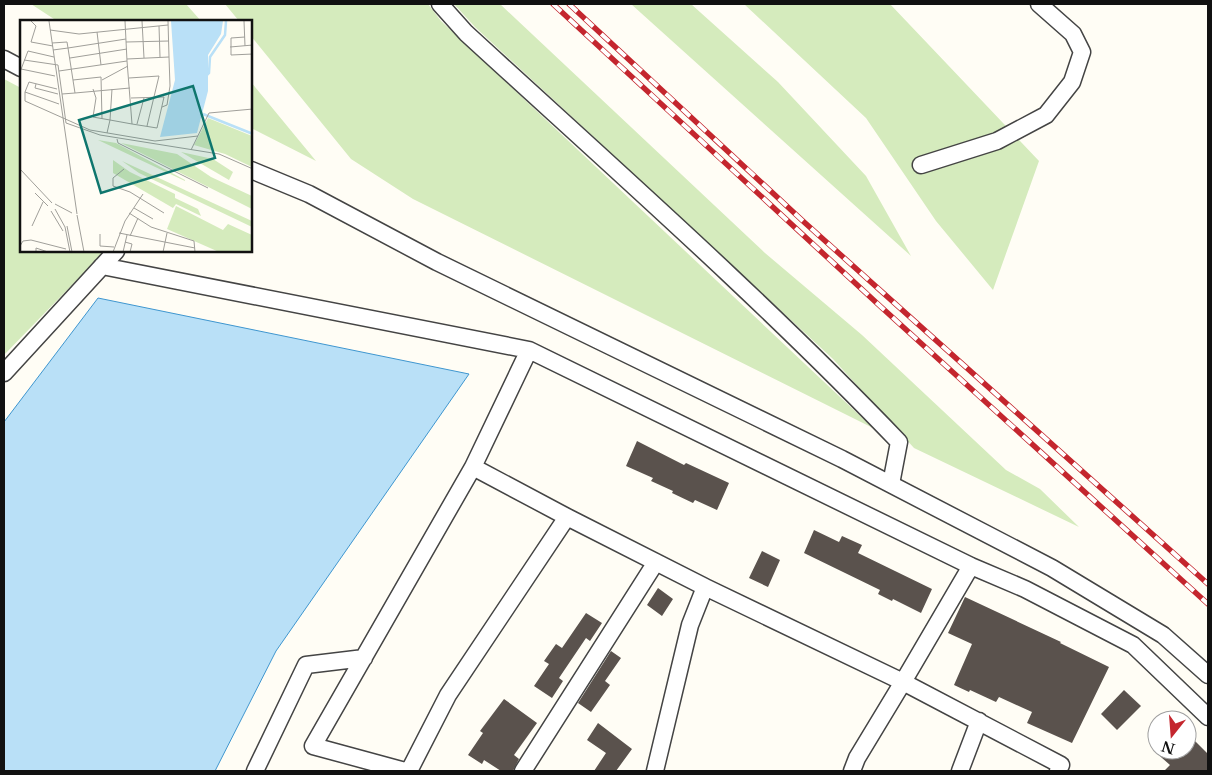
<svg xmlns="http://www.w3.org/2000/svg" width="1212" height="775" viewBox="0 0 1212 775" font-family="'Libre Baskerville',serif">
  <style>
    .green { fill: #d5ebbd }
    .water { fill: #b9e0f7; stroke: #3f96cf }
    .building { fill: #5a524d }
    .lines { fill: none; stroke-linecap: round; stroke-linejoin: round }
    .street-casing { stroke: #444; stroke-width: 19 }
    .street { stroke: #fff; stroke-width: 16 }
    .rail-casing { stroke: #c4262e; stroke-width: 5.5 }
    .rail { stroke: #fff; stroke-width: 4; stroke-dasharray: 11; stroke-linecap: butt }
    .inset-river { fill: none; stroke: #b9e0f7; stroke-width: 2.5 }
    .inset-road { fill: none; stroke: #a09f9a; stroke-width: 1 }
    .view { fill: #0f766e; fill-opacity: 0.15; stroke: #0f766e; stroke-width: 2.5 }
    .inset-edge { fill: none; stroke: #111; stroke-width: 2.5 }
  </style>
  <rect width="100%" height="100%" fill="#fffdf5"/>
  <path class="green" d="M 31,4 L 186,4 L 201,21 L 57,21 Z
    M 225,4 L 428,4 L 441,21 L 873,428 L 413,199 L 351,159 L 251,36 L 251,21 L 239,21 Z
    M 454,4 L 500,4 L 765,253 L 862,335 L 1006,470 L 1040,489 L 1079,527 L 914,448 L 833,359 L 475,27 Z
    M 631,4 L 691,4 L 778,82 L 866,176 L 911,256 Z
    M 744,4 L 890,4 L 1039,161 L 993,290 L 936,221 L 866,118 Z
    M 4,79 L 21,88 L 21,251 L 105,251 L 4,355 Z
    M 251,82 L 316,161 L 251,128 Z"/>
  <path class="water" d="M 98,298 L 469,374 L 276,651 L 215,771 L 4,771 L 4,422 Z"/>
  <path class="building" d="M 637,441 L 684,465 L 686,463 L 729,483 L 717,510 L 695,500 L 693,503 L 672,493 L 673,491 L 651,481 L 653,478 L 626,466 Z
    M 814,530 L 839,542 L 842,536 L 862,545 L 858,553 L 932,589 L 921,613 L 893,599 L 892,601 L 878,594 L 880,590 L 804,553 Z
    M 762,551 L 780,560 L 768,587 L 749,578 Z
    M 658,588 L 673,599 L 662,616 L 647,605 Z
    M 965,597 L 1061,642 L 1060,643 L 1109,667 L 1072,743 L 1027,723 L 1032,712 L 999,697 L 996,702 L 970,690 L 969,692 L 954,685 L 972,644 L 948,633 Z
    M 586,613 L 602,623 L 590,641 L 586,638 L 559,678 L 563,681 L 552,698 L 534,686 L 549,664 L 544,661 L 556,644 L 562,648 Z
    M 611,651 L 621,658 L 605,681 L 610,685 L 591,712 L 578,703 Z
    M 1124,690 L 1141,706 L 1117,730 L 1101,714 Z
    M 504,699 L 537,723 L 514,755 L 519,759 L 513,771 L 501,771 L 484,760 L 482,764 L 468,755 L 483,733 L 480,731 Z
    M 598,723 L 632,749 L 616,771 L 594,771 L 606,753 L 587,740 Z
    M 1187,733 L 1208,754 L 1208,771 L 1164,771 L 1170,765 L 1153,750 L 1187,750 Z"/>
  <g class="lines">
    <defs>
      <path id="street" d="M 440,4 L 466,33 C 612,167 762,299 899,442 L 891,484
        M 4,59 L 21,68
        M 921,165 L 997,141 L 1046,115 L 1072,82 L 1082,52 L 1073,34 L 1039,4
        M 251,170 L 309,194 L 437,262 L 842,459 L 1052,568 L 1163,635 L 1208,675
        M 102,266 L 529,350 L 971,566 L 1025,589 L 1133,645 L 1208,717
        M 4,373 L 116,251
        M 473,467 L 529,350
        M 255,771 L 306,665 L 364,658
        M 405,771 L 313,746 L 473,467 L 567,517 L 705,587
        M 409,771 L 448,695 L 567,517
        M 523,771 L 656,562
        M 655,771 L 690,625 L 705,587 L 903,682 L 971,566
        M 852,771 L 857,758 L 903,682 L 1061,765 L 1058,771
        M 960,771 L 979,721"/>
    </defs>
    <use href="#street" class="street-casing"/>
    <use href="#street" class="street"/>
    <defs>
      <path id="rail" d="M 553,4 L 880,306 L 1208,604
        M 569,4 L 804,222 L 1208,584"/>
    </defs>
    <use href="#rail" class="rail-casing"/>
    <use href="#rail" class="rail"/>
  </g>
  <g transform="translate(20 20)">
    <rect width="232" height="232" fill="#fffdf5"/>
    <path d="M 188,98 L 232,116 L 232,147 L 205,134 L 174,125 ZM 78,120 L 96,123 L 165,160 L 165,161 ZM 101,123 L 157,134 L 191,157 L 232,176 L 232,189 ZM 161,132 L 193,139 L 213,152 L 209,160 ZM 93,140 L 110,152 L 155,174 L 155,178 L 178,189 L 181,196 L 156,184 L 153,188 L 93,153 ZM 102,141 L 232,201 L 232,207 L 119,153 ZM 156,186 L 203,210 L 208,204 L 232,215 L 232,232 L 199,232 L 147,209 Z" fill="#d5ebbd"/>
    <path d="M 151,1 L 203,1 L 201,14 L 188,35 L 188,71 L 177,113 L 140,117 L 155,60 Z" fill="#b9e0f7"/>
    <path class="inset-river" d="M 185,57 L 189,53 L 190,37 L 205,15 L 206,1M 183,94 L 233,114"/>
    <path class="inset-road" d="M 11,1 L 16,6 L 11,22 L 33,26M 29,1 L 57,194M 122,1 L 124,38M 148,1 L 149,37M 224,1 L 225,26M 139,6 L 140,37M 30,10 L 59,14 L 148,5M 77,12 L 81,45M 225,17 L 211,18 L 211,35 L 233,34M 106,22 L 149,21M 32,23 L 47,22 L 48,28 L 106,19M 210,27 L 233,25M 33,30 L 48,28 L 55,73 L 42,74M 50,38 L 107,29M 107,39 L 149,37 L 150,66 L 147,85 L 142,87M 4,40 L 38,45 L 46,103 L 80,115 L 199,134 L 233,149M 1,49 L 35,56M 39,51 L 107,41 L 105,1M 0,52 L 8,31 L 34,37M 109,58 L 139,56 L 127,106M 53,60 L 81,57 L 82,99M 82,60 L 108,46M 16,64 L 15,68 L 38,74M 37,69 L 9,62 L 5,72 L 39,84M 73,69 L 76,78 L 73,97 L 90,100 L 92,69M 5,72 L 5,81 L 70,110 L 135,121 L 178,116M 55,73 L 110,68M 111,78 L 144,77 L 137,108 L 112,104M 117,104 L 124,78M 87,113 L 90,100 L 112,104 L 107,41M 97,119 L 98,123 L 188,168M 171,130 L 189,93 L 233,89M 0,149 L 32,183M 104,149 L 93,158 L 93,166 L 110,172 L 144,193M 15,173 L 28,186M 35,184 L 52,193M 114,188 L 133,199M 35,189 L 45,207 L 50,232M 31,191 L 43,211M 109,193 L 131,207 L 174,221 L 175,232M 57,195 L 64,232M 12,206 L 23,182M 47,206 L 52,232M 99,213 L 175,228M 80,214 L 80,226 L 94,227M 110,216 L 118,198M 105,222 L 112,224 L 110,232M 0,226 L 3,221 L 11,220 L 46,229M 16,232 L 16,228 L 28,232M 93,232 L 105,201 L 123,174M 103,232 L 107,215M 143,232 L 147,213"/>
    <path class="view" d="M 173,66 L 195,138 L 81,173 L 59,100 Z"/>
    <rect width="232" height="232" class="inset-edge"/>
  </g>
  <rect width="1212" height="775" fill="none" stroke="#111111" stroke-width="10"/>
  <g transform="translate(1172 735) rotate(197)"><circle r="24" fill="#ffffff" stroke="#a0a0a0"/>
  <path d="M0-4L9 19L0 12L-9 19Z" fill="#c4262e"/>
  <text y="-8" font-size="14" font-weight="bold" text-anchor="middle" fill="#111111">N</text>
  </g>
</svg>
